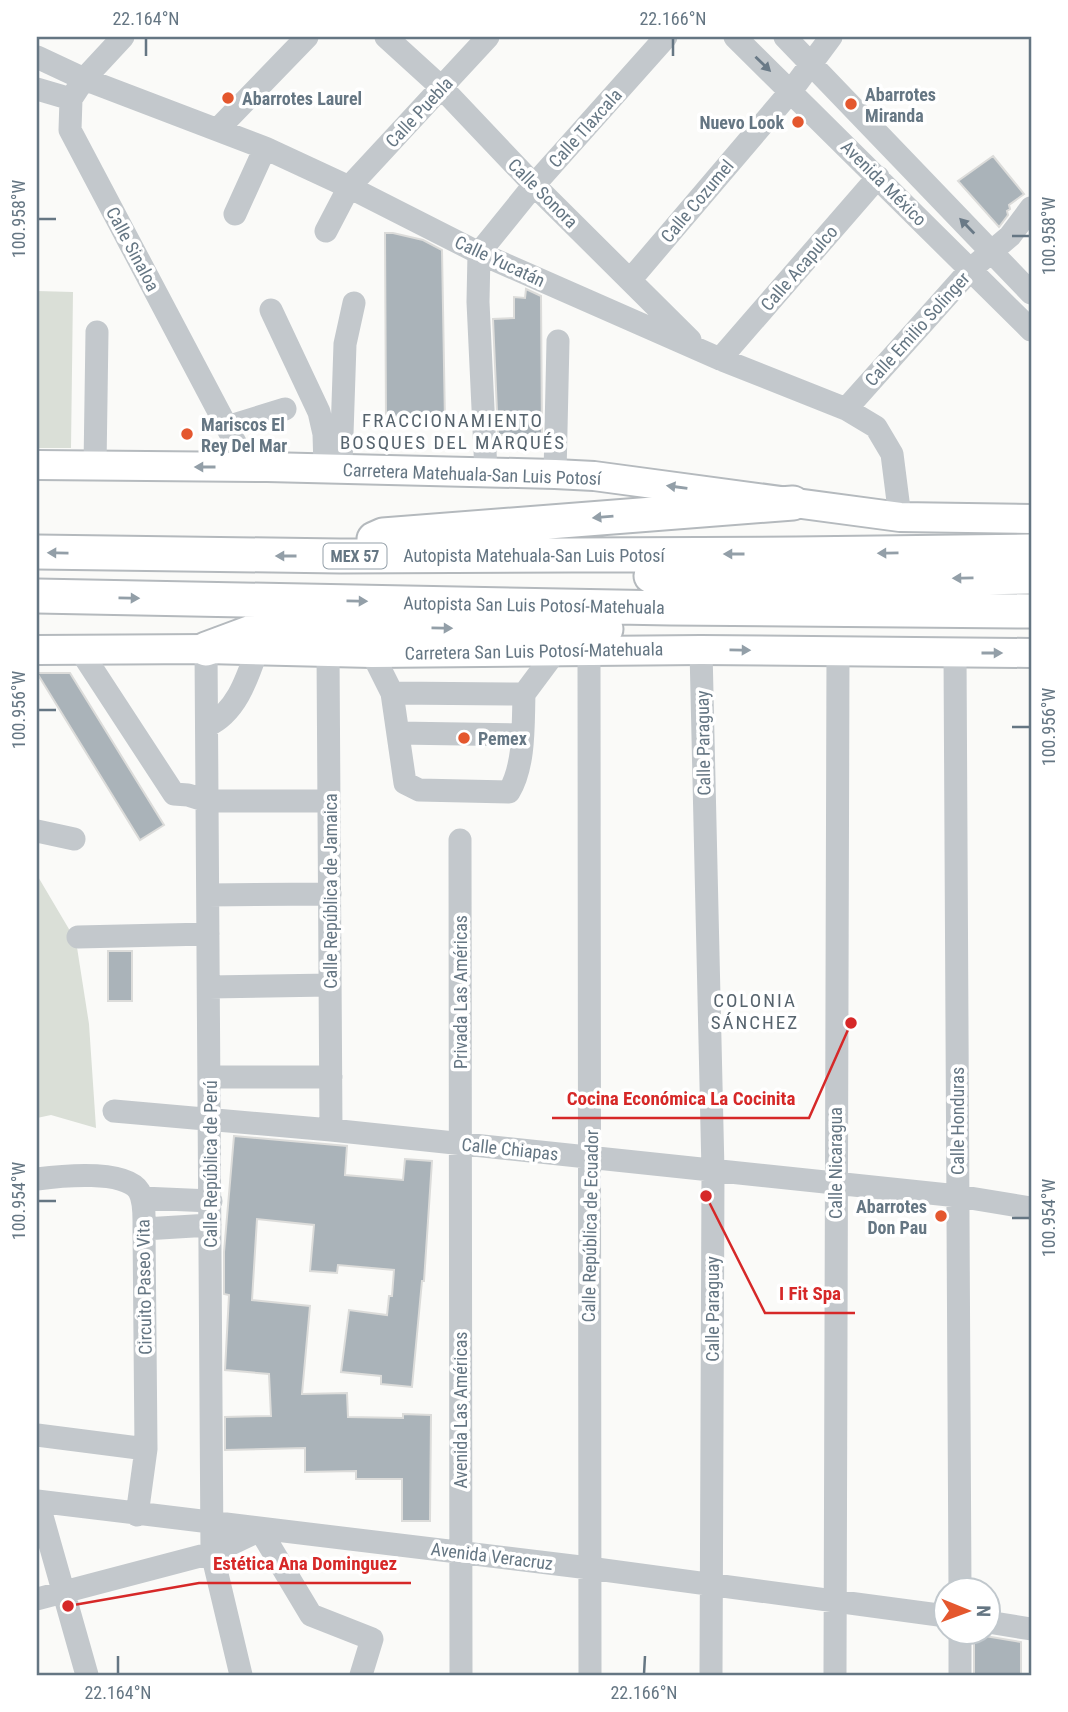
<svg xmlns="http://www.w3.org/2000/svg" width="1068" height="1712" viewBox="0 0 1068 1712" font-family="'Roboto Condensed',sans-serif">
  <style>
    .green { fill: #dadfd7 }
    .building { fill: #aab3b9; stroke: #dcdcda; stroke-width: 2 }
    .lines { fill: none; stroke-linecap: round; stroke-linejoin: round }
    .major-casing { stroke: #b5babe; stroke-width: 32 }
    .highway-casing { stroke: #b4b9bd; stroke-width: 37 }
    .minor { stroke: #c3c8cc; stroke-width: 23 }
    .major { stroke: #fff; stroke-width: 28 }
    .highway { stroke: #fff; stroke-width: 33 }
    .oneway { fill: #6a7a87 }
    .oneway2 { fill: #939fa8 }
    .ticks { fill: none; stroke: #657683; stroke-width: 2.5 }
    .poi-dot { fill: #e4572e; stroke: #fff; stroke-width: 2.5 }
    .labels { text-anchor: middle; dominant-baseline: central; stroke-width: 7; stroke-linejoin: round; paint-order: stroke }
    .shield { fill: #fff; stroke: #939fa8; stroke-width: 2 }
    .shield-label { font-size: 16px; font-weight: bold; fill: #657683 }
    .poi-label { font-size: 18px; font-weight: bold; fill: #657683; stroke: #fff; text-anchor: start }
    .street-label { font-size: 18px; fill: #657683; stroke: #fff }
    .neighbourhood-label { font-size: 19px; letter-spacing: 2px; fill: #57646e; stroke: #fff }
    .leader { fill: none; stroke: #d62828; stroke-width: 2.5 }
    .callout-dot { fill: #d62828; stroke: #fff; stroke-width: 2.5 }
    .callout-label { font-size: 19px; text-anchor: middle; font-weight: bold; fill: #d62828; stroke: #fff; stroke-width: 7; stroke-linejoin: round; paint-order: stroke }
    .neatline { fill: none; stroke: #657683; stroke-width: 2.5 }
    .ticks-label { font-size: 18px; text-anchor: middle; fill: #657683 }
  </style>
  <rect width="100%" height="100%" fill="#fafaf8"/>
  <path class="green" d="M 37,291 L 73,292 L 71,448 L 37,448 Z
    M 37,875 L 76,941 L 89,1024 L 96,1128 L 51,1115 L 37,1118 Z"/>
  <path class="building" d="M 993,156 L 1024,194 L 1009,205 L 1010,209 L 1007,211 L 1008,215 L 999,227 L 958,181 Z
    M 385,233 L 393,233 L 423,240 L 442,250 L 445,422 L 386,423 Z
    M 526,289 L 541,296 L 542,435 L 498,435 L 493,319 L 514,318 L 514,297 L 525,298 Z
    M 37,673 L 70,673 L 164,825 L 140,840 Z
    M 108,951 L 132,951 L 132,1001 L 108,1001 Z
    M 234,1136 L 347,1146 L 345,1175 L 403,1180 L 405,1159 L 432,1161 L 424,1281 L 422,1281 L 412,1387 L 381,1384 L 381,1376 L 341,1372 L 349,1310 L 387,1315 L 389,1296 L 392,1296 L 394,1270 L 338,1265 L 337,1273 L 310,1271 L 314,1225 L 257,1219 L 252,1300 L 310,1306 L 302,1394 L 347,1393 L 348,1417 L 403,1418 L 403,1414 L 431,1415 L 430,1521 L 402,1521 L 402,1479 L 356,1479 L 356,1471 L 305,1472 L 305,1448 L 225,1450 L 225,1417 L 271,1416 L 269,1374 L 225,1370 L 229,1295 L 224,1294 L 224,1252 Z
    M 979,1635 L 1021,1642 L 1021,1675 L 974,1675 L 974,1638 Z"/>
  <g class="lines">
    <defs>
      <path id="major" d="M 37,465 L 267,467 L 555,474 L 594,476 L 900,517 L 1031,519
        M 37,650 L 206,649 L 372,653 L 701,650 L 1031,653"/>
      <path id="highway" d="M 374,539 L 383,535 L 793,503
        M 37,552 L 340,556 L 796,554 L 1031,551
        M 651,576 L 798,581 L 1031,577
        M 37,596 L 671,608 L 1031,611
        M 206,649 L 249,633 L 317,627 L 606,629"/>
    </defs>
    <use href="#major" class="major-casing"/>
    <use href="#highway" class="highway-casing"/>
    <path class="minor" d="M 123,37 L 84,79 L 71,99 L 70,130 L 248,467
      M 386,37 L 442,88 L 534,185 L 690,340
      M 735,37 L 1031,330
      M 785,37 L 1031,293
      M 37,57 L 84,79 L 265,148 L 349,187 L 479,253 L 720,359 L 846,409 L 876,427 L 892,454 L 900,517
      M 37,89 L 71,99
      M 218,129 L 307,37
      M 235,214 L 265,148
      M 326,231 L 349,187 L 488,37
      M 631,279 L 791,91 L 831,37
      M 271,310 L 319,412 L 324,434 L 325,468
      M 720,359 L 878,177
      M 846,409 L 971,269 L 1010,236 L 1031,208
      M 227,427 L 285,409
      M 341,464 L 345,344 L 354,303
      M 95,466 L 97,332
      M 486,472 L 478,302 L 479,253 L 534,185 L 666,37
      M 555,474 L 558,341
      M 206,649 L 212,1553 L 241,1675
      M 80,650 L 174,794 L 188,795 L 207,801 L 329,801
      M 589,650 L 590,1675
      M 701,650 L 713,1171 L 711,1675
      M 328,651 L 331,1130
      M 372,653 L 392,693 L 524,694 L 556,651
      M 955,653 L 960,1590
      M 392,693 L 405,783 L 419,790 L 509,792 C 525,765 523,725 524,694
      M 207,726 C 236,713 247,679 257,650
      M 398,733 L 522,735
      M 37,831 L 74,839
      M 460,840 L 461,1675
      M 208,895 L 330,894
      M 78,937 L 208,934
      M 209,987 L 330,985
      M 210,1077 L 331,1077
      M 114,1111 L 331,1130 L 958,1196 L 1031,1208
      M 37,1179 C 60,1176 126,1169 139,1191 C 145,1201 144,1217 144,1229 L 146,1449 L 137,1515
      M 142,1198 L 211,1201
      M 144,1229 L 210,1225
      M 37,1435 L 146,1449
      M 37,1501 L 589,1568 L 946,1616
      M 38,1502 L 87,1675
      M 37,1599 L 212,1553 L 260,1530 L 311,1615 L 372,1639 L 361,1675
      M 988,1622 L 1031,1629
      M 835,1675 L 838,651
      M 960,1675 L 960,1632"/>
    <use href="#major" class="major"/>
    <use href="#highway" class="highway"/>
  </g>
  <defs><path id="oneway-solid" d="M-6-.8H1V-3.2L6.5 0L1 3.2V.8H-6Z" transform="scale(1.75)"/></defs>
  <g class="oneway">
    <use href="#oneway-solid" transform="translate(763 64) rotate(44)"/>
    <use href="#oneway-solid" transform="translate(967 226) rotate(-134)"/>
  </g>
  <g class="oneway2">
    <use href="#oneway-solid" transform="translate(205 467) rotate(-180)"/>
    <use href="#oneway-solid" transform="translate(677 487) rotate(-172)"/>
    <use href="#oneway-solid" transform="translate(603 517) rotate(175)"/>
    <use href="#oneway-solid" transform="translate(58 553) rotate(-179)"/>
    <use href="#oneway-solid" transform="translate(888 553) rotate(179)"/>
    <use href="#oneway-solid" transform="translate(734 554) rotate(-180)"/>
    <use href="#oneway-solid" transform="translate(286 556) rotate(-180)"/>
    <use href="#oneway-solid" transform="translate(963 578) rotate(179)"/>
    <use href="#oneway-solid" transform="translate(129 598) rotate(1)"/>
    <use href="#oneway-solid" transform="translate(357 601) rotate(1)"/>
    <use href="#oneway-solid" transform="translate(442 628) rotate(1)"/>
    <use href="#oneway-solid" transform="translate(740 650) rotate(1)"/>
    <use href="#oneway-solid" transform="translate(992 653)"/>
  </g>
  <path class="ticks" d="M 146,56 L 146,38M 673,56 L 673,38M 38,219 L 56,219M 1012,236 L 1030,236M 38,710 L 56,710M 1012,727 L 1030,727M 38,1201 L 56,1201M 1012,1218 L 1030,1218M 118,1674 L 118,1656M 644,1674 L 645,1656"/>
  <g class="poi-dot">
    <circle cx="228" cy="98" r="7"/>
    <circle cx="851" cy="104" r="7"/>
    <circle cx="798" cy="122" r="7"/>
    <circle cx="187" cy="434" r="7"/>
    <circle cx="464" cy="738" r="7"/>
    <circle cx="941" cy="1216" r="7"/>
  </g>
  <g class="labels">
    <rect class="shield" x="323.5" y="543.5" width="63" height="25" rx="5"/>
    <g class="shield-label">
      <text x="355" y="556">MEX 57</text>
    </g>
    <g class="poi-label">
      <text x="865" y="94">Abarrotes<tspan x="865" dy="21">Miranda</tspan></text>
      <text x="242" y="98">Abarrotes Laurel</text>
      <text x="784" y="122" text-anchor="end">Nuevo Look</text>
      <text x="201" y="424">Mariscos El<tspan x="201" dy="21">Rey Del Mar</tspan></text>
      <text x="478" y="738">Pemex</text>
      <text x="927" y="1206" text-anchor="end">Abarrotes<tspan x="927" dy="21">Don Pau</tspan></text>
    </g>
    <g class="street-label">
      <text transform="translate(419 112) rotate(-47)">Calle Puebla</text>
      <text transform="translate(585 128) rotate(-48)">Calle Tlaxcala</text>
      <text transform="translate(884 183) rotate(45)">Avenida México</text>
      <text transform="translate(543 193) rotate(45)">Calle Sonora</text>
      <text transform="translate(697 201) rotate(-50)">Calle Cozumel</text>
      <text transform="translate(133 249) rotate(62)">Calle Sinaloa</text>
      <text transform="translate(500 261) rotate(25)">Calle Yucatán</text>
      <text transform="translate(799 268) rotate(-49)">Calle Acapulco</text>
      <text transform="translate(917 329) rotate(-48)">Calle Emilio Solinger</text>
      <text transform="translate(472 474) rotate(2)">Carretera Matehuala-San Luis Potosí</text>
      <text x="534" y="555">Autopista Matehuala-San Luis Potosí</text>
      <text transform="translate(534 605) rotate(1)">Autopista San Luis Potosí-Matehuala</text>
      <text transform="translate(534 651) rotate(-1)">Carretera San Luis Potosí-Matehuala</text>
      <text transform="translate(703 743) rotate(-91)">Calle Paraguay</text>
      <text transform="translate(330 891) rotate(-90)">Calle República de Jamaica</text>
      <text transform="translate(460 992) rotate(-90)">Privada Las Américas</text>
      <text transform="translate(957 1121) rotate(-90)">Calle Honduras</text>
      <text transform="translate(510 1149) rotate(6)">Calle Chiapas</text>
      <text transform="translate(835 1163) rotate(-90)">Calle Nicaragua</text>
      <text transform="translate(210 1164) rotate(-90)">Calle República de Perú</text>
      <text transform="translate(590 1226) rotate(-89)">Calle República de Ecuador</text>
      <text transform="translate(144 1287) rotate(-91)">Circuito Paseo Vita</text>
      <text transform="translate(712 1309) rotate(-90)">Calle Paraguay</text>
      <text transform="translate(460 1410) rotate(-90)">Avenida Las Américas</text>
      <text transform="translate(492 1556) rotate(7)">Avenida Veracruz</text>
    </g>
    <g class="neighbourhood-label">
      <text x="453" y="420">FRACCIONAMIENTO<tspan x="453" dy="22">BOSQUES DEL MARQUÉS</tspan></text>
      <text x="755" y="1000">COLONIA<tspan x="755" dy="22">SÁNCHEZ</tspan></text>
    </g>
  </g>
  <path class="leader" d="M851 1023L809 1118H552M706 1196L765 1313H855M68 1606L199 1583H411"/>
  <g class="callout-dot">
    <circle cx="851" cy="1023" r="7"/>
    <circle cx="706" cy="1196" r="7"/>
    <circle cx="68" cy="1606" r="7"/>
  </g>
  <g class="callout-label">
    <text x="681" y="1105">Cocina Económica La Cocinita</text>
    <text x="810" y="1300">I Fit Spa</text>
    <text x="305" y="1570">Estética Ana Dominguez</text>
  </g>
  <rect width="1068" height="1712" fill="none" stroke="#ffffff" stroke-width="77"/>
  <g transform="translate(967 1611) rotate(91)"><circle r="33" fill="#ffffff" stroke="#c1c8cd" stroke-width="2"/>
  <path d="M0-5L12 26L0 18L-12 26Z" fill="#e4572e"/>
  <text y="-10" font-size="19" font-weight="bold" text-anchor="middle" fill="#657683">N</text>
  </g>
  <rect x="38" y="38" width="992" height="1636" class="neatline"/>
  <g class="ticks-label">
    <text x="146" y="25">22.164°N</text>
    <text x="673" y="25">22.166°N</text>
    <text transform="translate(19 219) rotate(-90)" y="6">100.958°W</text>
    <text transform="translate(1049 236) rotate(-90)" y="6">100.958°W</text>
    <text transform="translate(19 710) rotate(-90)" y="6">100.956°W</text>
    <text transform="translate(1049 727) rotate(-90)" y="6">100.956°W</text>
    <text transform="translate(19 1201) rotate(-90)" y="6">100.954°W</text>
    <text transform="translate(1049 1218) rotate(-90)" y="6">100.954°W</text>
    <text x="118" y="1699">22.164°N</text>
    <text x="644" y="1699">22.166°N</text>
  </g>
</svg>
